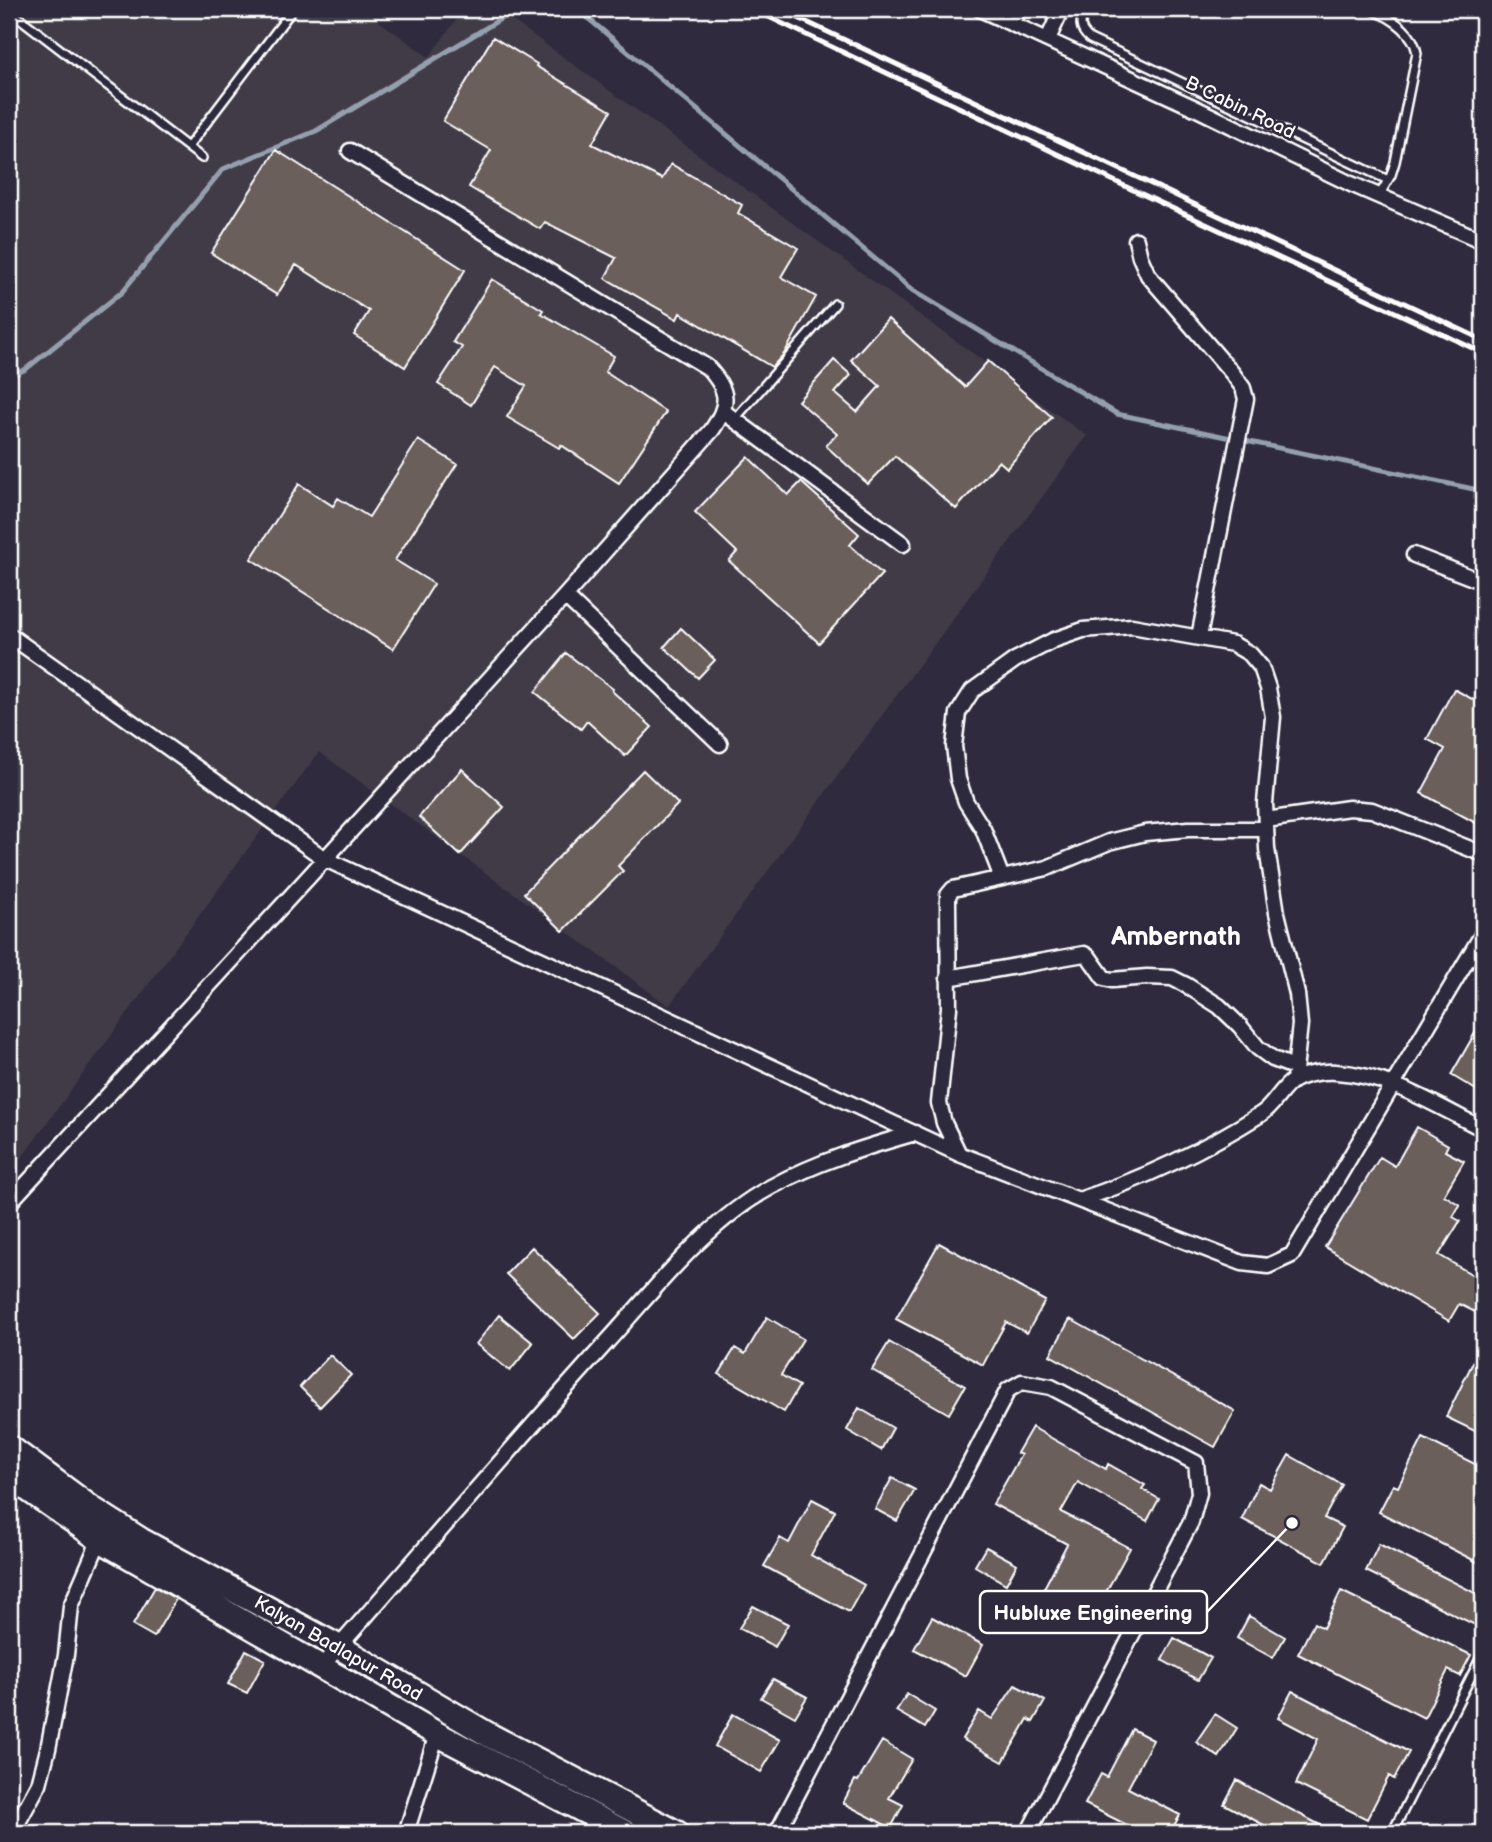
<svg xmlns="http://www.w3.org/2000/svg" width="1492" height="1842" viewBox="0 0 1492 1842" font-family="'Balsamiq Sans',sans-serif">
  <style>
    .built { fill: #413a46 }
    .lines { fill: none; stroke-linecap: round; stroke-linejoin: round }
    .stream { stroke: #95a0ae; stroke-width: 5 }
    .building { fill: #6a5e5a; stroke: #fff; stroke-width: 2 }
    .service-casing { stroke: #fff; stroke-width: 12 }
    .minor-casing { stroke: #fff; stroke-width: 19 }
    .primary-casing { stroke: #fff; stroke-width: 28 }
    .service { stroke: #2f2a3d; stroke-width: 7 }
    .minor { stroke: #2f2a3d; stroke-width: 14 }
    .primary { stroke: #2f2a3d; stroke-width: 23 }
    .rail { stroke: #fff; stroke-width: 5 }
    .labels { text-anchor: middle; dominant-baseline: central; stroke-width: 5; stroke-linejoin: round; paint-order: stroke }
    .street-label { font-size: 19px; fill: #fff; stroke: #2f2a3d }
    .district-label { font-size: 26px; font-weight: bold; fill: #fff; stroke: #2f2a3d }
    .leader { fill: none; stroke: #fff; stroke-width: 2.5 }
    .callout-dot { fill: #fff; stroke: #2f2a3d; stroke-width: 2.5 }
    .callout { fill: #2f2a3d; stroke: #fff; stroke-width: 2.5 }
    .callout-label { font-size: 21px; text-anchor: middle; font-weight: bold; fill: #fff }
  </style>
  <rect width="100%" height="100%" fill="#2f2a3d"/>
  <filter id="ink" filterUnits="userSpaceOnUse"><feTurbulence type="fractalNoise" baseFrequency=".0143" numOctaves="2"/><feDisplacementMap in="SourceGraphic" scale="14" xChannelSelector="R" yChannelSelector="G"/><feConvolveMatrix kernelMatrix="1 2 1 2 8 2 1 2 1" color-interpolation-filters="sRGB"/></filter>
  <g filter="url(#ink)">
    <path class="built" d="M 9,9 L 362,9 L 429,57 L 464,9 L 497,9 L 1087,436 L 669,1006 L 319,752 L 9,1175 Z"/>
    <g class="lines">
      <path class="stream" d="M 577,9 L 912,290 L 1117,414 L 1483,491
        M 9,377 L 26,369 L 122,292 L 223,169 L 316,131 L 517,9"/>
    </g>
    <path class="building" d="M 493,37 L 537,64 L 536,66 L 611,111 L 592,144 L 662,179 L 671,164 L 742,205 L 738,213 L 798,248 L 781,277 L 816,297 L 784,354 L 772,367 L 680,313 L 677,319 L 605,278 L 616,258 L 545,222 L 540,229 L 469,187 L 491,150 L 443,121 Z
      M 276,150 L 465,270 L 405,367 L 354,335 L 369,311 L 296,265 L 277,295 L 211,253 Z
      M 492,279 L 543,310 L 541,313 L 614,356 L 605,372 L 666,412 L 619,483 L 561,445 L 559,448 L 507,417 L 526,386 L 495,367 L 471,405 L 438,384 L 462,347 L 453,342 Z
      M 888,319 L 965,387 L 988,361 L 1052,417 L 1007,468 L 999,461 L 956,509 L 895,456 L 868,484 L 826,446 L 837,434 L 798,401 L 834,360 L 851,375 L 835,393 L 857,412 L 880,386 L 851,360 Z
      M 418,440 L 457,464 L 395,560 L 434,584 L 393,649 L 251,559 L 299,484 L 333,506 L 338,498 L 369,517 Z
      M 748,457 L 788,495 L 801,482 L 859,534 L 850,545 L 882,574 L 819,643 L 729,561 L 737,552 L 695,512 Z
      M 681,628 L 715,660 L 698,678 L 664,647 Z
      M 566,653 L 613,689 L 612,691 L 652,727 L 625,756 L 587,721 L 581,729 L 535,692 Z
      M 1454,689 L 1483,705 L 1483,827 L 1421,793 L 1445,749 L 1427,739 Z
      M 462,769 L 504,807 L 460,855 L 419,817 Z
      M 643,770 L 678,804 L 618,866 L 623,871 L 563,931 L 524,893 Z
      M 1483,1019 L 1483,1094 L 1451,1075 Z
      M 1417,1127 L 1448,1145 L 1445,1151 L 1464,1161 L 1444,1195 L 1460,1205 L 1453,1217 L 1460,1221 L 1439,1255 L 1483,1281 L 1483,1316 L 1459,1304 L 1449,1321 L 1325,1247 L 1380,1157 L 1395,1166 Z
      M 939,1243 L 1045,1301 L 1027,1333 L 1006,1322 L 983,1365 L 896,1319 Z
      M 532,1247 L 600,1313 L 574,1339 L 506,1274 Z
      M 499,1315 L 533,1343 L 510,1371 L 476,1344 Z
      M 767,1317 L 803,1339 L 781,1375 L 799,1386 L 784,1412 L 719,1374 L 735,1348 L 745,1354 Z
      M 1070,1319 L 1235,1411 L 1215,1447 L 1050,1355 Z
      M 889,1342 L 965,1386 L 949,1414 L 872,1370 Z
      M 1483,1342 L 1483,1435 L 1446,1417 Z
      M 330,1355 L 351,1375 L 320,1407 L 300,1387 Z
      M 859,1408 L 893,1428 L 881,1450 L 847,1430 Z
      M 1032,1427 L 1106,1469 L 1108,1464 L 1145,1485 L 1142,1489 L 1159,1499 L 1147,1521 L 1078,1482 L 1061,1512 L 1130,1548 L 1094,1614 L 1044,1588 L 1067,1544 L 993,1504 L 1021,1455 L 1017,1453 Z
      M 1423,1438 L 1483,1468 L 1483,1565 L 1379,1512 L 1393,1485 L 1398,1487 Z
      M 1289,1455 L 1342,1485 L 1324,1518 L 1343,1527 L 1324,1563 L 1242,1519 L 1259,1483 L 1270,1489 Z
      M 892,1478 L 915,1490 L 897,1521 L 875,1509 Z
      M 812,1499 L 835,1511 L 811,1555 L 864,1585 L 849,1612 L 764,1566 L 780,1538 L 789,1543 Z
      M 1379,1544 L 1483,1597 L 1483,1613 L 1477,1626 L 1366,1571 Z
      M 986,1547 L 1017,1564 L 1006,1584 L 975,1566 Z
      M 155,1587 L 176,1599 L 154,1637 L 133,1625 Z
      M 1341,1591 L 1471,1655 L 1460,1676 L 1448,1670 L 1424,1718 L 1298,1654 L 1314,1623 L 1323,1628 Z
      M 753,1606 L 788,1624 L 775,1647 L 739,1628 Z
      M 1249,1616 L 1285,1637 L 1273,1658 L 1237,1638 Z
      M 932,1617 L 983,1645 L 966,1676 L 914,1649 Z
      M 1174,1638 L 1211,1658 L 1198,1680 L 1162,1660 Z
      M 246,1650 L 265,1660 L 247,1693 L 228,1684 Z
      M 773,1679 L 807,1697 L 795,1717 L 761,1698 Z
      M 1015,1685 L 1045,1701 L 1033,1722 L 1028,1719 L 1003,1762 L 962,1739 L 979,1711 L 992,1719 Z
      M 1292,1691 L 1409,1752 L 1394,1779 L 1389,1776 L 1367,1819 L 1296,1784 L 1318,1739 L 1278,1718 Z
      M 907,1694 L 935,1711 L 925,1728 L 896,1711 Z
      M 733,1714 L 780,1740 L 761,1772 L 715,1746 Z
      M 1215,1714 L 1237,1728 L 1219,1757 L 1196,1742 Z
      M 1132,1729 L 1153,1740 L 1128,1788 L 1180,1815 L 1170,1833 L 1143,1833 L 1085,1804 L 1101,1774 L 1107,1777 Z
      M 882,1741 L 912,1759 L 889,1798 L 903,1805 L 891,1828 L 843,1803 L 855,1780 L 858,1781 Z
      M 1237,1780 L 1258,1792 L 1335,1833 L 1279,1833 L 1224,1804 Z"/>
    <g class="lines">
      <defs>
        <path id="service" d="M 1085,9 C 1080,22 1078,29 1090,39 L 1388,180
          M 1370,9 C 1390,17 1413,30 1417,53 L 1395,162 L 1391,175 L 1379,196
          M 9,10 L 202,158
          M 188,147 L 293,9
          M 734,420 L 835,304
          M 1392,1833 L 1483,1653"/>
        <path id="minor" d="M 980,9 L 1195,108 L 1351,184 L 1483,241
          M 1011,23 L 1019,9
          M 1048,39 L 1062,9
          M 350,151 L 707,367 C 729,390 730,404 712,430 L 565,596 L 325,859 L 959,1154 L 1242,1263 L 1268,1266 L 1292,1255 L 1483,933
          M 1136,240 L 1140,257 L 1148,275 L 1233,374 L 1243,388 L 1246,399 L 1199,637
          M 724,412 L 903,544
          M 1414,555 L 1483,582
          M 565,596 L 720,744
          M 9,635 L 325,859 L 9,1203
          M 1266,820 L 1349,808 L 1372,810 L 1483,854
          M 1002,878 L 983,829 L 966,802 L 958,779 L 954,746 L 958,713 L 972,691 L 1015,660 L 1054,640 L 1083,630 L 1132,626 L 1233,644 L 1250,654 L 1261,667 L 1268,688 L 1273,717 L 1265,803 L 1267,849 L 1277,913 L 1297,994 L 1300,1024 L 1294,1080
          M 948,978 L 1084,954 L 1089,957 L 1104,978 L 1112,980 L 1147,977 L 1172,978 L 1186,985 L 1219,1006 L 1240,1026 L 1258,1048 L 1273,1059 L 1294,1067
          M 959,1154 L 944,1123 L 939,1103 L 949,1008 L 948,902 L 948,895 L 953,889 L 1047,868 L 1109,842 L 1145,833 L 1188,829 L 1266,829
          M 1079,1200 C 1143,1179 1204,1150 1261,1114 C 1274,1106 1281,1088 1294,1080 C 1305,1074 1324,1071 1336,1072 C 1389,1075 1437,1106 1483,1129
          M 322,1666 C 417,1558 510,1449 606,1343 C 656,1288 705,1223 771,1187 C 816,1162 866,1147 915,1133
          M 12,1833 L 39,1784 L 48,1749 L 66,1655 L 71,1606 L 102,1534
          M 406,1833 L 437,1734
          M 777,1833 L 1008,1390 L 1022,1382 L 1051,1387 L 1196,1463 L 1199,1493 L 1191,1522 L 1028,1833"/>
        <path id="primary" d="M 9,1447 L 91,1508 L 141,1540 L 339,1647 L 489,1735 L 677,1833
          M 9,1476 L 99,1539 L 437,1734 L 626,1833"/>
      </defs>
      <use href="#service" class="service-casing"/>
      <use href="#minor" class="minor-casing"/>
      <use href="#primary" class="primary-casing"/>
      <use href="#service" class="service"/>
      <use href="#minor" class="minor"/>
      <use href="#primary" class="primary"/>
      <path class="rail" d="M 752,9 L 1131,189 L 1483,353
        M 779,9 L 1483,340"/>
    </g>
  </g>
  <g class="labels">
    <g class="street-label">
      <text transform="translate(1240 108) rotate(26)">B Cabin Road</text>
      <text transform="translate(338 1649) rotate(30)">Kalyan Badlapur Road</text>
    </g>
    <g class="district-label">
      <text x="1176" y="937">Ambernath</text>
    </g>
  </g>
  <path class="leader" d="M1292 1523L1207 1612"/>
  <circle class="callout-dot" cx="1292" cy="1523" r="7"/>
  <rect class="callout" x="980" y="1591" width="227" height="42" rx="7"/>
  <g class="callout-label">
    <text x="1093" y="1620">Hubluxe Engineering</text>
  </g>
  <rect width="1492" height="1842" fill="none" stroke="#2f2a3d" stroke-width="35"/>
  <rect x="18" y="18" width="1457" height="1807" fill="none" stroke="#fff" stroke-width="2.5" filter="url(#ink)"/>
</svg>
